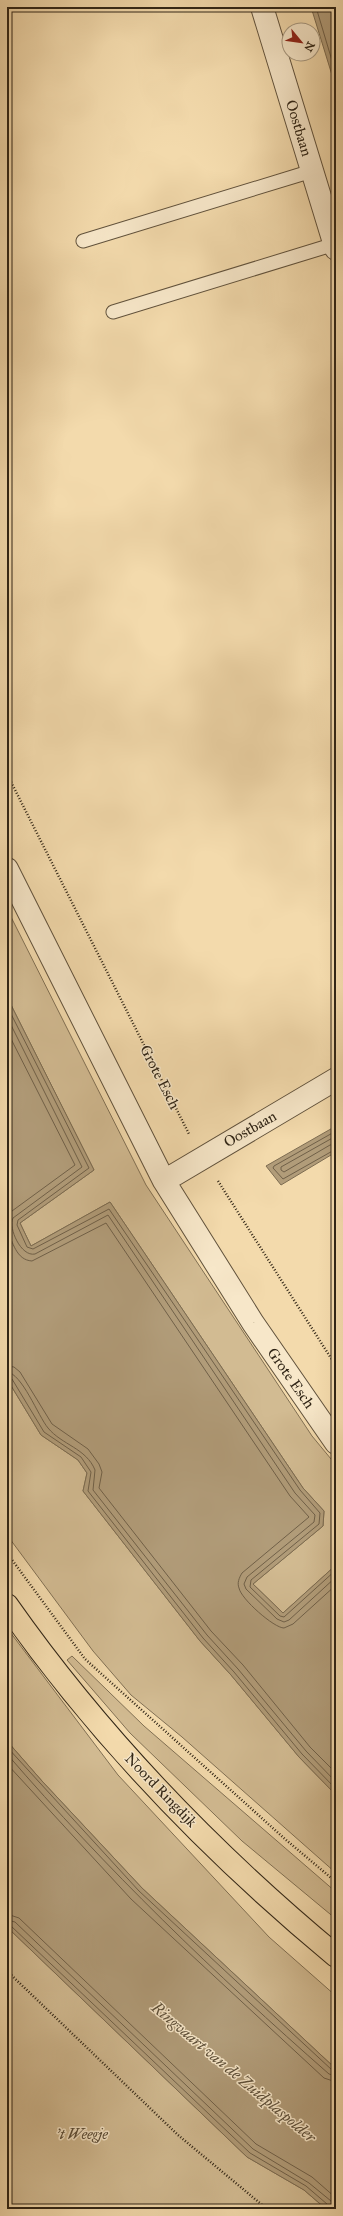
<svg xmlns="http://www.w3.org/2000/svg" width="343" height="2216" viewBox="0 0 343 2216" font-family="'IM FELL Great Primer',serif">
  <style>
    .green { fill: #d2bb92; stroke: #817054 }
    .water { fill: #b19c79; stroke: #7d6c51 }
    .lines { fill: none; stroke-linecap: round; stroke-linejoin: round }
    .shore { stroke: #706048; stroke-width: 1 }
    .service-casing { stroke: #61523c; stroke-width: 15 }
    .minor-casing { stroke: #61523c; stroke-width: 24 }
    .primary-casing { stroke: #302516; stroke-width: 24 }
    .path { stroke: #302516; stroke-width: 2.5; stroke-dasharray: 1 2; stroke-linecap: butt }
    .service { stroke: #f7e7c9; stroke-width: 13 }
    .minor { stroke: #f7e7c9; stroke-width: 22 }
    .primary { stroke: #f3daac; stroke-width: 22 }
    .labels { text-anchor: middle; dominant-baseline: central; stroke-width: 3; stroke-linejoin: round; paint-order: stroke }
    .street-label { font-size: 15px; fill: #302516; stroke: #f7e7c9 }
    .park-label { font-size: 15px; font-style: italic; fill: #584a35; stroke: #f7e7c9 }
    .water-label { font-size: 16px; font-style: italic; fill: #5d4f39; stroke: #f7e7c9 }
  </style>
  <rect width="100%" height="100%" fill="#f3daac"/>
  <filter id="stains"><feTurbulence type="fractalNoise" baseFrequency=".005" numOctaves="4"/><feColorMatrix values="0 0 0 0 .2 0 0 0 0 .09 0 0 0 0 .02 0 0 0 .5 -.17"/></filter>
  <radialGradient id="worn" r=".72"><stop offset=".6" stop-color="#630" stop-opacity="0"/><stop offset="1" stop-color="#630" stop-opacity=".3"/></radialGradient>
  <path class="green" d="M 7,909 L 146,1185 L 312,1436 L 336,1465 L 336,1565 L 283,1613 L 253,1584 L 323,1526 L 324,1511 L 303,1488 L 110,1202 L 31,1246 L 20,1223 L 94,1170 L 7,997 Z
    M 7,1379 L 41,1435 L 78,1460 L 87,1473 L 83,1491 L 200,1641 L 231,1675 L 299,1757 L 336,1795 L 336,1873 L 182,1737 L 131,1695 L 93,1651 L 7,1535 Z
    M 7,1628 L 118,1775 L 269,1937 L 336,1996 L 336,2069 L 142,1888 L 42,1781 L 7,1741 Z
    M 72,1656 L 144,1726 L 336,1892 L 336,1919 L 242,1841 L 130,1733 L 67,1660 Z
    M 7,1927 L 247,2157 L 304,2190 L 326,2209 L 7,2209 Z"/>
  <path class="water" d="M 311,7 L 330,7 L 336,29 L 336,88 Z
    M 7,997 L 94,1170 L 20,1223 L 31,1246 L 110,1202 L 303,1488 L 324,1511 L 323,1526 L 253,1584 L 283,1613 L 336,1565 L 336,1795 L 299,1757 L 231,1675 L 200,1641 L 83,1491 L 87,1473 L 78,1460 L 41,1435 L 7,1379 Z
    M 336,1126 L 336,1152 L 281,1185 L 266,1166 Z
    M 7,1741 L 42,1781 L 142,1888 L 336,2069 L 336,2209 L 326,2209 L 304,2190 L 247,2157 L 7,1927 Z"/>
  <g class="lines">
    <path class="shore" d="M 316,7 L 336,74
      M 7,1006 L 89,1168 L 18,1220 L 17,1225 L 27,1247 L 33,1249 L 109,1209 L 300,1490 L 320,1513 L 319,1524 L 251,1580 L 250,1587 L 280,1616 L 284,1617 L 336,1570
      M 7,1017 L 82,1167 L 13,1218 C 8,1228 21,1257 35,1254 L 108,1215 L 295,1493 L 315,1515 L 314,1522 L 247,1577 L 244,1584 L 246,1589 L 277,1619 L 284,1622 L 289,1620 L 336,1577
      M 7,1031 L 75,1165 L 12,1211 L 7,1217
      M 336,1131 L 274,1166 L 273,1168 L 283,1179 L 336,1149
      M 336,1136 L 281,1167 L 281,1170 L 284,1172 L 330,1145 L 336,1144
      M 7,1230 C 13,1242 16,1260 32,1261 L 106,1223 L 290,1496 L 309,1517 L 242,1573 C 239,1578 237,1583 239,1588 C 241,1599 274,1628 284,1628 L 293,1624 L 336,1585
      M 7,1366 L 14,1367 L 20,1372 L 52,1424 L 88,1449 L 99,1464 L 102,1472 L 99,1488 L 211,1631 L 243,1665 L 310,1747 L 336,1773
      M 7,1372 C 22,1373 38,1416 48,1428 C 62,1445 86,1448 95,1470 L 93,1490 L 207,1635 L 238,1669 L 306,1751 L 336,1782
      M 7,1377 L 12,1379 L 44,1432 L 81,1457 L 91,1472 L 88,1491 L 203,1638 L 234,1672 L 302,1754 L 336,1789
      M 7,1747 L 139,1891 L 332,2070 L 336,2071
      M 7,1754 C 106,1869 215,1974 329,2074 L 336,2076
      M 7,1764 L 131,1899 L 324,2078 L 336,2082
      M 7,1914 L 19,1918 L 256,2144 L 312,2177 L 336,2198
      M 7,1920 L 15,1922 L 253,2149 L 309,2183 L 331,2201 L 334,2209
      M 7,1925 L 11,1926 L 250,2153 L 306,2186 L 327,2204 L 328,2209"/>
    <defs>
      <path id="service" d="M 83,241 L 312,171
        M 113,312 L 335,244"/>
      <path id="minor" d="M 262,7 L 336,249
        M 7,869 L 164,1181 L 253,1323 L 336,1443
        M 164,1181 L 336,1079"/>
      <path id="primary" d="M 7,1605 C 99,1736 213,1854 336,1956"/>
    </defs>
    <use href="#service" class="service-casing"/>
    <use href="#minor" class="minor-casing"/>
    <use href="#primary" class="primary-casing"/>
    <path class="path" d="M 7,774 L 189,1134
      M 218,1181 L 336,1366
      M 7,1553 L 85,1659 L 285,1839 L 336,1882
      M 7,1971 L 178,2135 L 267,2209"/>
    <use href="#service" class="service"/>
    <use href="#minor" class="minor"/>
    <use href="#primary" class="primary"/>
  </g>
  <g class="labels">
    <g class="street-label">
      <text transform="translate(299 128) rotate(73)">Oostbaan</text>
      <text transform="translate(160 1077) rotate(63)">Grote Esch</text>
      <text transform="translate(250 1129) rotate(-30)">Oostbaan</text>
      <text transform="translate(291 1378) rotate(55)">Grote Esch</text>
      <text transform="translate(161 1790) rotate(46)">Noord Ringdijk</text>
    </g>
    <g class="park-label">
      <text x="82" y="2134">'t Weegje</text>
    </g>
    <g class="water-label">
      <text transform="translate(234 2072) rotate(40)">Ringvaart van de Zuidplaspolder</text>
    </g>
  </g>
  <rect width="343" height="2216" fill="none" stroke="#f3daac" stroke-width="24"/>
  <rect x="8" y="8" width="327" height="2200" fill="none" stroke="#302516" stroke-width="2"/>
  <rect x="12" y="12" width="319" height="2192" fill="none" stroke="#302516"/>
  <g transform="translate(301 42) rotate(119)"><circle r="19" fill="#f7e7c9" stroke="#a79981"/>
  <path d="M0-3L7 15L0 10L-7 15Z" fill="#8f2418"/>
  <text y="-6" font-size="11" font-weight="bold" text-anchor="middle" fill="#302516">N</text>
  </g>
  <rect width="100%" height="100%" filter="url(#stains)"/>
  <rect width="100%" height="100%" fill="url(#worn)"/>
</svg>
